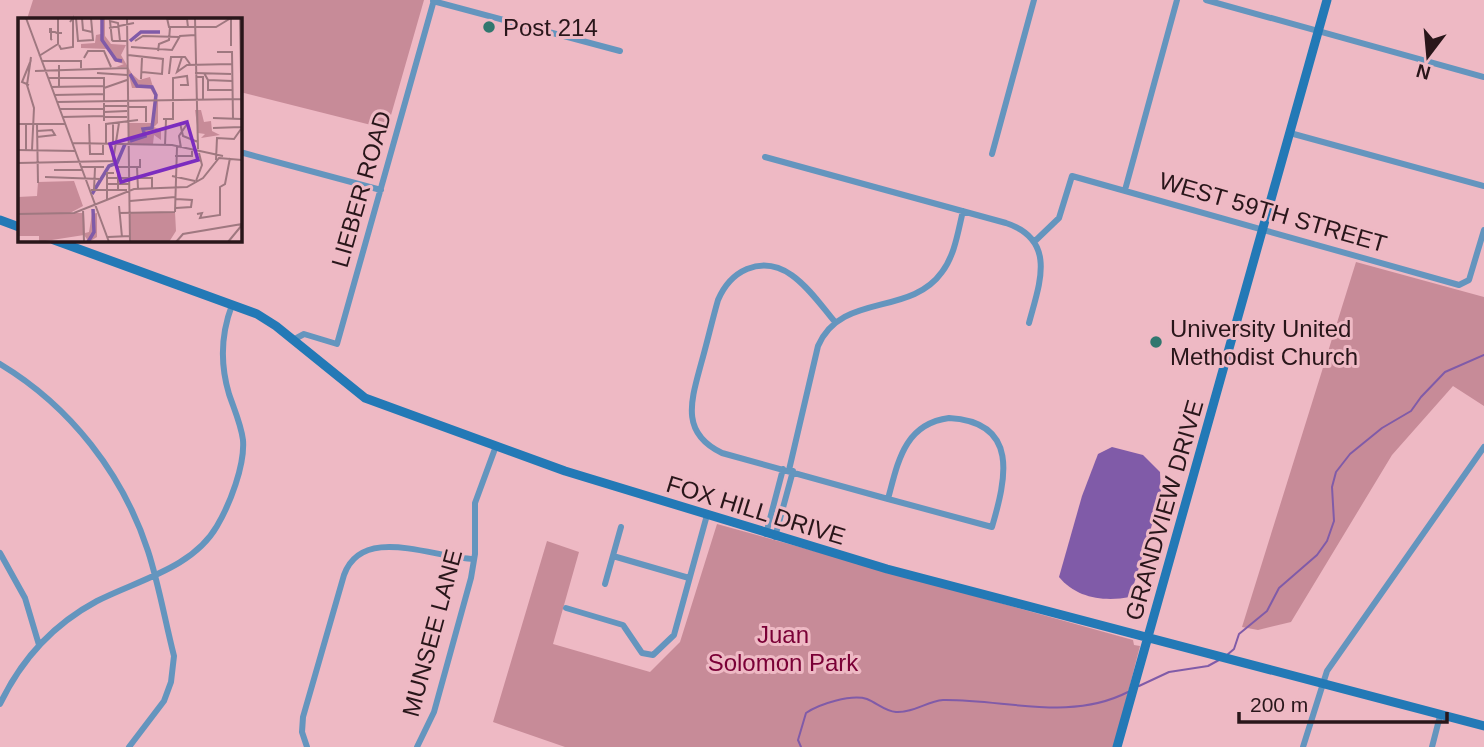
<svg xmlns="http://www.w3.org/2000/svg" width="1484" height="747" viewBox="0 0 1484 747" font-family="Arial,sans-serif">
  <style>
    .green { fill: #c78b98 }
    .water { fill: #805ba8 }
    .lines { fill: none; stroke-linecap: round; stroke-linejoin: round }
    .stream { stroke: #805ba8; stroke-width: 2 }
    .street { stroke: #6495be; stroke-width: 6 }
    .secondary { stroke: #2379b6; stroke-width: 9 }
    .poi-dot { fill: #30776f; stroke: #eeb9c4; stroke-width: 2.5 }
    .labels { text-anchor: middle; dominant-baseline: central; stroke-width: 6; stroke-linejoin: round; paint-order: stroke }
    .poi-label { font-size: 24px; fill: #29161a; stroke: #eeb9c4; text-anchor: start }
    .street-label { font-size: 24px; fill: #29161a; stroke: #eeb9c4 }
    .park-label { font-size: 24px; fill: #7a0036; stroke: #eeb9c4 }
    .inset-river { fill: none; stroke: #805ba8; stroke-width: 3.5 }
    .inset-road { fill: none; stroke: #9f7880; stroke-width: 2 }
    .view { fill: #7b2cbf; fill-opacity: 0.15; stroke: #7b2cbf; stroke-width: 3.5 }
    .inset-edge { fill: none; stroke: #29161a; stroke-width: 3.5 }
  </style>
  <rect width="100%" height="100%" fill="#eeb9c4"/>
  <path class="green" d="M 33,0 L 424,0 L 387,129 L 240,92 L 240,19 L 27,19 Z
    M 1356,262 L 1484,297 L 1484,406 L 1453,386 L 1392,455 L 1291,622 L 1258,630 L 1242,627 Z
    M 717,524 L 1133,640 L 1134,645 L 1140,646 L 1114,747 L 565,747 L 493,722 L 547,541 L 579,552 L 553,644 L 650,672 L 680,642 Z"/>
  <path class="water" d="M 1112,447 L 1143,455 L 1160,472 L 1161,495 L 1130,597 C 1104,602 1076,598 1059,577 L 1082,496 L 1098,454 Z"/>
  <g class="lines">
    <path class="stream" d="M 1227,655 L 1234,649 L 1239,634 L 1267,611 L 1279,588 L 1317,555 L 1327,541 L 1334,521 L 1332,487 L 1336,472 L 1350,454 L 1382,428 L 1411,411 L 1421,397 L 1445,372 L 1484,355
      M 1139,686 L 1169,672 L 1208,666 L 1219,660
      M 801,747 L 798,740 L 806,713 C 819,704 851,694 867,699 C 877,703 885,711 896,712 C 914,713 927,701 943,700 C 1005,699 1069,722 1128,692"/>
    <path class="street" d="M 1206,0 L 1484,77
      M 433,1 L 620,51
      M 1290,133 L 1484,186
      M 240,152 L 381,190
      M 992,154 L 1034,0
      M 765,157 L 1006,223 C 1058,240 1039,285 1029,323
      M 1125,190 L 1177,0
      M 1034,242 L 1059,218 L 1072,176 L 1459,285 L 1469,280 L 1484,230
      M 835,322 C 813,296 787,253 747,269 C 733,275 724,286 718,300 C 712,321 707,343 701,364 C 691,401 680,433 722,453 L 888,499
      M 293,340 L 304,334 L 337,344 L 434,0
      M 0,364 C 70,406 123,474 148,551 C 159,585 165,621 174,656 L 171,682 L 164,701 L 129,747
      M 949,418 C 1020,422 1006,479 992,527 L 888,499 C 898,462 904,424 949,418 Z
      M 789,470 L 818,346 C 841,292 910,317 942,272 C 955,255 958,231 963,211
      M 766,534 L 783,469
      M 775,537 L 793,471
      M 0,553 L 25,598 L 39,645
      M 613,556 L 689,578
      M 605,584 L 621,527
      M 566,608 L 623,625 L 642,653 L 653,655 L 674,635 L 707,515
      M 0,704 C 21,660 54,624 97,601 C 138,580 193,568 217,526 C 230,504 245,465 243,440 C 241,424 234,409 229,394 C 220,364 221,334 232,305
      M 307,747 L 302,732 L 303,717 L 344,575 C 362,524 433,558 474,559
      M 417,747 L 434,712 L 471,578 L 475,554 L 475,503 L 496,446
      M 1303,747 L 1327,671 L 1484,447
      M 1432,747 L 1440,716"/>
    <path class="secondary" d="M 0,220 L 19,227
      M 54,240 L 257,314 L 276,326 L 365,398 L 565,471 L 887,569 L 1484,726
      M 1117,747 L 1327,0"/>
  </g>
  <g class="poi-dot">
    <circle cx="489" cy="27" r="7"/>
    <circle cx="1156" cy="342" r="7"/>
  </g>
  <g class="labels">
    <g class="poi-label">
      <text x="503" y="27">Post 214</text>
      <text x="1170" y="328">University United<tspan x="1170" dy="28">Methodist Church</tspan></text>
    </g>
    <g class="street-label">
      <text transform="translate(361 189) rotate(-74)">LIEBER ROAD</text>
      <text transform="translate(1273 212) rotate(16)">WEST 59TH STREET</text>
      <text transform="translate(756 510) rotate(17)">FOX HILL DRIVE</text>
      <text transform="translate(1164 510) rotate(-74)">GRANDVIEW DRIVE</text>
      <text transform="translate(432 633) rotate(-75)">MUNSEE LANE</text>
    </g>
    <g class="park-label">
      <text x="783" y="634">Juan<tspan x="783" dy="28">Solomon Park</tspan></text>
    </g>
  </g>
  <g transform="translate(18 18)">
    <rect width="224" height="224" fill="#eeb9c4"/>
    <path d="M 83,0 L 87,0 L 87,18 L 93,26 L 108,27 L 103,37 L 114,56 L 121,62 L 132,59 L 139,82 L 132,70 L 114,70 L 109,49 L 98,49 L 106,46 L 96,43 L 90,31 L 63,30 L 63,26 L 77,25 L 78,17 L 83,16 ZM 136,83 L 140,83 L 140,105 L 136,109 L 143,112 L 143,122 L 136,117 L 135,126 L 111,126 L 111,105 L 134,105 ZM 177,92 L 183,92 L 186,104 L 193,103 L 194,113 L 202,117 L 183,120 L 187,116 L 180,115 ZM 56,163 L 65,188 L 52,195 L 66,195 L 67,215 L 71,214 L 74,196 L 79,195 L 79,219 L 71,224 L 66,217 L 21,224 L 21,218 L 0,218 L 0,179 L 19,178 L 20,164 ZM 157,194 L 158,213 L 151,224 L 112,224 L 112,195 Z" fill="#c78b98"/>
    <path class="inset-river" d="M 84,0 L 84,22 L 98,42 L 104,43M 112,23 L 123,14 L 142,14M 112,56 L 119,68 L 134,69 L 138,77 L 134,110 L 125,111 L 127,118 L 112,123M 74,176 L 91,148 L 99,145 L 107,126M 70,224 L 76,214 L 75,191"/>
    <path class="inset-road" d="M 8,0 L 91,224M 58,0 L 60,23 L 75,22 L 73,0M 64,0 L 65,12 L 74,14M 109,0 L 112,224M 149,0 L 151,9 L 198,9 L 213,0M 177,0 L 180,131M 213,0 L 213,28M 222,0 L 224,114M 149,1 L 169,1 L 170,9M 91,10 L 116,5M 34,22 L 33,21 L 33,11 L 32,11 L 32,14 L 37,14 L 39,15 L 44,15M 102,23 L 100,5 L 92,3 L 94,22 L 95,23 L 109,23M 117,23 L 125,18 L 161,19M 41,27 L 43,31 L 55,29 L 55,0 L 52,4M 113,29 L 154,32 L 162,18 L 177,17M 140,33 L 141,26 L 151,22 L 152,9M 199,34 L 214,34 L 215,101M 110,37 L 145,41 L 144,56 L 124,54M 21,38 L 40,26 L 40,0M 13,39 L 9,67 L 16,90 L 14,132M 164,39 L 159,54 L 169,47 L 214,46M 66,40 L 70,33 L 86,33 L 93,49M 23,43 L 63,43 L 63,50M 17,53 L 109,50M 79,55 L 109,57M 177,55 L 213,56M 186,55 L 190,62 L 214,63M 151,56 L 153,39 L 167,39 L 172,46M 178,59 L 185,59 L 185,81M 30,60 L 86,60 L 86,103M 123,61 L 124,40M 190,62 L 190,72 L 214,72M 11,67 L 4,64 L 13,42M 33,69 L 86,68M 41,69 L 41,47M 86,70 L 109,62M 36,77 L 86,76M 39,84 L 223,81M 87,88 L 109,88M 111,89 L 128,89 L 128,104M 42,91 L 86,91M 86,94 L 109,93M 44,99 L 86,98M 86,99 L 109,99M 195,100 L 223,101M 145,101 L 155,101 L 155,60 L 169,58 L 170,67 L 162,67M 95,105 L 95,127M 162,105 L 165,118 L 180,124M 0,106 L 47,106M 8,106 L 8,132M 19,106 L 20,165M 71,106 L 72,136 L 85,136 L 85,127M 195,110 L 223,109M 19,113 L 34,112 L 37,117 L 19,119M 54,125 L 154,127 L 205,138M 88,127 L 88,106 L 120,102M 147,127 L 148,102M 163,130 L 161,118 L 169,106M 0,132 L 57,133M 157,138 L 174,138 L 174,131M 198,142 L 199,120 L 216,121 L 223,111M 0,145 L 95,143 L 101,105M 63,149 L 86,149M 119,149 L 120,171M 36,152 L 64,152M 154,158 L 177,163M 27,159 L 82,161M 88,160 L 134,160 L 134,171M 178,163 L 184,147 L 181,135M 89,166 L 111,166M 73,172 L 109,172M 76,172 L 77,150M 100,172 L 100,149 L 122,149 L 122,141M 158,181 L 174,182 L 173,189 L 158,190M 89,182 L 89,155 L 96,155M 112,183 L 157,179M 101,188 L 104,219M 65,191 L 66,224M 157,194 L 159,129M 101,195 L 157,194M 0,196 L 56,195 L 116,171 L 169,169 L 185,160 L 201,140 L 224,142M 179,196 L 184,195 L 182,200 L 202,197 L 202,169 L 207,166 L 212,140M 90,219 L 112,218M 158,224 L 165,216 L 224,206M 210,224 L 224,207"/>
    <path class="view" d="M 169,104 L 180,142 L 103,164 L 92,126 Z"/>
    <rect width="224" height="224" class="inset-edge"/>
  </g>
  <g transform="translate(1428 56) rotate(196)" stroke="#eeb9c4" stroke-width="5" paint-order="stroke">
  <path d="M0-5L12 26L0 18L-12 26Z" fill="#29161a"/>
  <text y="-10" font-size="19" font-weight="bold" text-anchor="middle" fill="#29161a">N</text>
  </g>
  <path d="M1239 712v10h208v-10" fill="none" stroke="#29161a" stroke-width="3.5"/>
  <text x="1250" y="712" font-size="21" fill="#29161a" stroke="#eeb9c4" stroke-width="5" paint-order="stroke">200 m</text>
</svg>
